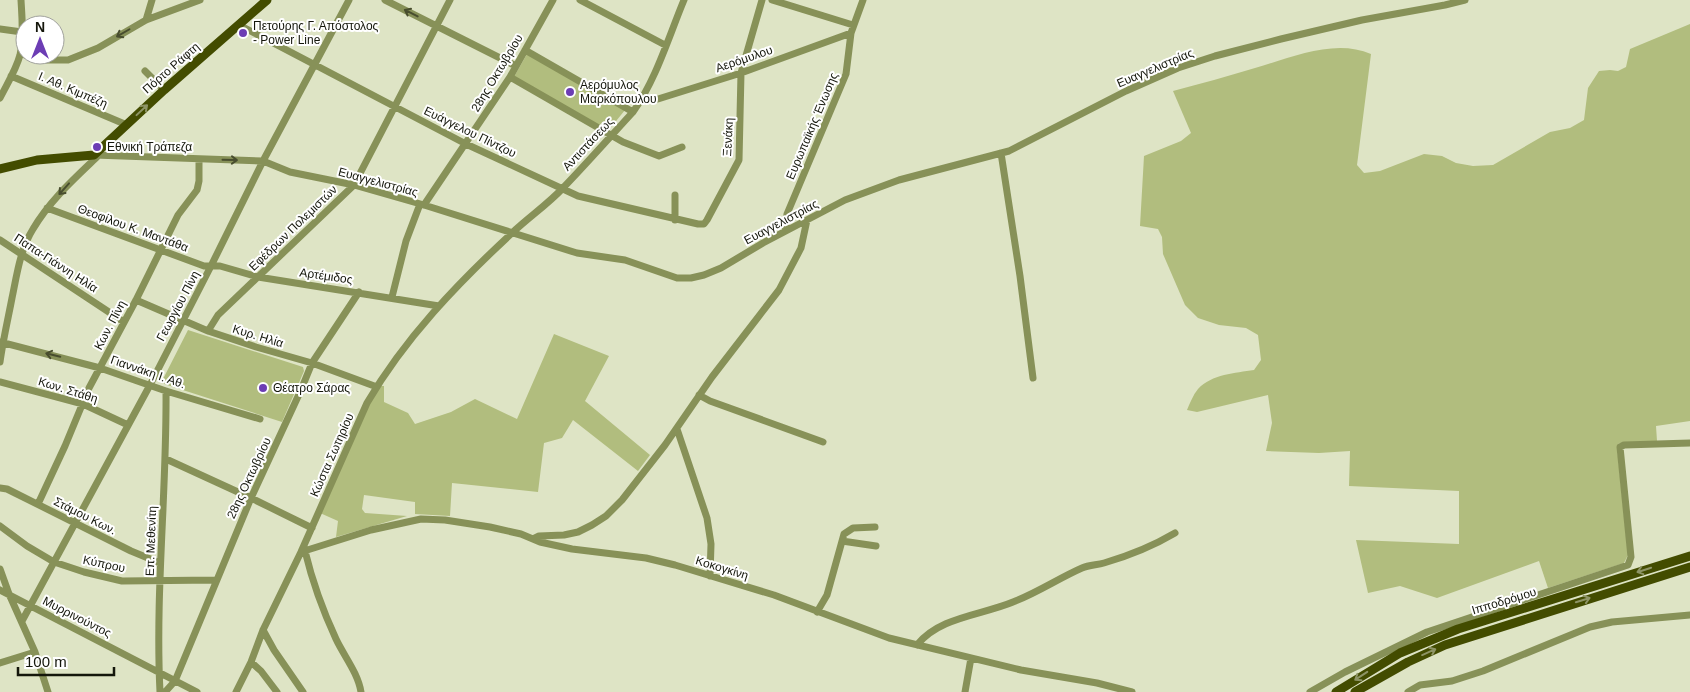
<svg xmlns="http://www.w3.org/2000/svg" width="1690" height="692" viewBox="0 0 1690 692" font-family="Helvetica,sans-serif">
  <style>
    .green { fill: #b1bd7e }
    .lines { fill: none; stroke-linecap: round; stroke-linejoin: round }
    .minor { stroke: #879158; stroke-width: 7 }
    .major { stroke: #434c00; stroke-width: 9 }
    .oneway { stroke: #484d2e }
    .oneway2 { stroke: #8e9466 }
    .poi-dot { fill: #6c3db4; stroke: #fff; stroke-width: 2 }
    .labels { text-anchor: middle; dominant-baseline: central; stroke-width: 4; stroke-linejoin: round; paint-order: stroke }
    .poi-label { font-size: 12px; fill: #14160b; stroke: #fff; text-anchor: start }
    .street-label { font-size: 12px; fill: #14160b; stroke: #fff }
  </style>
  <rect width="100%" height="100%" fill="#dee4c5"/>
  <path class="green" d="M 1690,24 L 1690,421 L 1656,426 L 1657,441 L 1619,443 L 1617,447 L 1628,555 L 1624,563 L 1548,588 L 1539,561 L 1437,598 L 1400,586 L 1368,593 L 1356,540 L 1459,544 L 1459,491 L 1349,486 L 1350,451 L 1319,453 L 1266,451 L 1272,423 L 1268,395 L 1197,412 L 1187,410 C 1190,403 1193,395 1198,389 C 1212,374 1235,373 1254,370 L 1261,360 L 1258,335 L 1246,328 L 1219,325 L 1198,318 L 1185,305 L 1163,254 L 1162,237 L 1158,229 L 1140,226 L 1144,156 L 1181,141 L 1191,133 L 1173,91 C 1200,84 1228,76 1255,68 C 1291,58 1334,38 1371,54 L 1357,165 L 1364,173 L 1380,171 L 1424,154 L 1442,156 L 1456,163 L 1473,166 L 1493,165 L 1550,132 L 1570,128 L 1584,120 L 1588,88 L 1599,71 L 1610,70 L 1618,71 L 1626,67 L 1630,49 Z
    M 527,54 L 625,110 L 608,131 L 514,77 Z
    M 188,330 L 303,367 L 304,371 L 282,422 L 161,383 Z
    M 554,334 L 609,356 L 585,401 L 650,455 L 638,471 L 573,420 L 562,438 L 544,443 L 538,492 L 452,483 L 450,516 L 415,514 L 415,502 L 364,495 L 362,509 L 365,513 L 407,516 L 336,537 L 338,521 L 320,513 L 368,405 L 379,386 L 384,386 L 384,402 L 408,413 L 415,424 L 451,412 L 475,399 L 517,419 Z"/>
  <g class="lines">
    <path class="minor" d="M 385,0 L 516,66
      M 580,0 L 665,45
      M 772,0 L 853,25
      M 146,20 L 152,0
      M 239,25 L 466,144 L 578,196 L 698,224 L 704,224 L 707,220 L 739,160 L 741,73 L 762,0
      M 0,29 L 22,32
      M 525,50 L 633,112
      M 25,55 L 45,60 L 68,60 L 98,48 L 146,20 L 200,0
      M 145,71 L 164,90
      M 11,76 L 127,125
      M 510,77 L 623,142 L 659,156 L 682,147
      M 0,98 C 7,84 16,70 20,55 C 24,38 22,18 21,0
      M 642,99 L 658,99 L 741,73 L 851,33
      M 1001,153 L 1020,276 L 1033,378
      M 94,155 L 263,161 L 290,172 L 354,185 L 424,205 L 577,253 L 625,260 L 677,278 L 691,278 L 704,275 L 721,268 L 763,243 L 845,200 L 899,180 L 1009,151 L 1126,91 L 1178,68 L 1215,56 L 1281,39 L 1362,20 L 1445,5 L 1465,0
      M 424,205 L 510,77 L 553,0
      M 47,208 L 204,266 L 220,266 L 258,277 L 439,306
      M 675,220 L 675,195
      M 785,231 L 787,214 L 846,74 L 851,33 L 863,0
      M 0,240 L 124,322
      M 392,297 L 406,241 L 420,204
      M 136,300 L 208,331 L 256,347 L 312,363 L 377,387
      M 208,331 L 218,315 L 354,185 L 450,0
      M 0,342 L 100,368 L 166,391 L 260,419
      M 0,362 C 3,340 8,319 12,298 C 17,274 20,250 33,229 C 50,200 75,178 99,155
      M 0,382 L 83,404 L 128,425
      M 699,395 L 710,401 L 823,442
      M 677,429 L 707,518 L 711,544 L 710,576
      M 166,459 L 251,498 L 312,528
      M 0,488 L 7,489 L 131,551 L 160,563
      M 38,504 L 65,446 L 89,388 L 136,300 L 178,215 L 197,190 L 199,181 L 199,159
      M 0,526 L 27,546 L 54,562 L 84,572 L 122,581 L 216,580
      M 533,539 L 539,536 L 564,535 L 578,532 L 592,525 L 606,516 L 622,500 L 665,445 L 712,377 L 779,290 L 801,248 L 807,220
      M 842,541 L 876,546
      M 305,551 C 312,580 323,611 336,639 C 344,656 358,673 361,692
      M 301,552 L 371,530 L 421,519 L 445,520 L 490,527 L 521,534 L 540,542 L 572,549 L 646,558 L 675,565 L 774,595 L 889,638 L 1021,670 L 1097,683 L 1132,692
      M 0,569 L 9,594 L 35,652 L 48,692
      M 0,590 L 197,692
      M 817,612 L 827,595 L 844,534 L 853,528 L 875,527
      M 22,621 L 150,385 L 211,266 L 263,161 L 349,0
      M 263,630 L 274,650 L 303,692
      M 917,645 C 939,617 982,615 1013,602 C 1037,593 1059,578 1082,568 C 1089,565 1097,565 1104,563 C 1128,556 1153,546 1175,533
      M 251,662 L 261,671 L 277,692
      M 0,663 L 35,652
      M 160,692 C 155,592 167,491 166,391
      M 165,692 L 175,681 L 251,498 L 301,390 L 312,363 L 359,292
      M 236,692 L 251,662 L 263,630 L 301,552 L 367,403 C 405,338 457,284 512,233 C 529,217 548,204 563,188 C 587,163 610,137 633,112 C 656,80 669,36 684,0
      M 965,692 L 971,658
      M 1310,692 L 1345,672 L 1427,632 L 1628,565 L 1631,557 L 1620,447 L 1624,445 L 1690,443
      M 1408,692 L 1420,685 L 1452,681 L 1483,671 L 1590,627 L 1612,622 L 1690,615"/>
    <path class="major" d="M 0,169 L 37,160 L 94,155 L 164,90 L 267,0
      M 1336,692 L 1400,653 L 1458,629 L 1690,556
      M 1355,692 L 1408,662 L 1445,645 L 1690,567"/>
  </g>
  <defs><path id="oneway-shaft" d="M-6 0H5M1.5-3L5.5 0L1.5 3" fill="none" stroke-width="1.6" stroke-linecap="round" stroke-linejoin="round" transform="scale(1.25)"/></defs>
  <g class="oneway">
    <use href="#oneway-shaft" transform="translate(411 13) rotate(-153)"/>
    <use href="#oneway-shaft" transform="translate(123 33) rotate(150)"/>
    <use href="#oneway-shaft" transform="translate(230 160) rotate(1)"/>
    <use href="#oneway-shaft" transform="translate(64 189) rotate(132)"/>
    <use href="#oneway-shaft" transform="translate(53 355) rotate(-166)"/>
  </g>
  <g class="oneway2">
    <use href="#oneway-shaft" transform="translate(142 110) rotate(-43)"/>
    <use href="#oneway-shaft" transform="translate(1644 570) rotate(162)"/>
    <use href="#oneway-shaft" transform="translate(1583 600) rotate(-17)"/>
    <use href="#oneway-shaft" transform="translate(1429 652) rotate(-24)"/>
    <use href="#oneway-shaft" transform="translate(1361 676) rotate(147)"/>
  </g>
  <g class="poi-dot">
    <circle cx="243" cy="33" r="5"/>
    <circle cx="570" cy="92" r="5"/>
    <circle cx="97" cy="147" r="5"/>
    <circle cx="263" cy="388" r="5"/>
  </g>
  <g class="labels">
    <g class="poi-label">
      <text x="253" y="26">Πετούρης Γ. Απόστολος<tspan x="253" dy="14">- Power Line</tspan></text>
      <text x="580" y="85">Αερόμυλος<tspan x="580" dy="14">Μαρκόπουλου</tspan></text>
      <text x="107" y="147">Εθνική Τράπεζα</text>
      <text x="273" y="388">Θέατρο Σάρας</text>
    </g>
    <g class="street-label">
      <text transform="translate(744 59) rotate(-19)">Αερόμυλου</text>
      <text transform="translate(171 68) rotate(-41)">Πόρτο Ράφτη</text>
      <text transform="translate(1155 68) rotate(-23)">Ευαγγελιστρίας</text>
      <text transform="translate(497 73) rotate(-59)">28ης Οκτωβρίου</text>
      <text transform="translate(73 90) rotate(23)">Ι. Αθ. Κιμπέζη</text>
      <text transform="translate(812 126) rotate(-67)">Ευρωπαϊκής Ένωσης</text>
      <text transform="translate(470 132) rotate(26)">Ευάγγελου Πίντζου</text>
      <text transform="translate(728 137) rotate(-87)">Ξενάκη</text>
      <text transform="translate(588 144) rotate(-47)">Αντιστάσεως</text>
      <text transform="translate(378 182) rotate(15)">Ευαγγελιστρίας</text>
      <text transform="translate(781 222) rotate(-28)">Ευαγγελιστρίας</text>
      <text transform="translate(133 228) rotate(20)">Θεοφίλου Κ. Μαντάθα</text>
      <text transform="translate(293 228) rotate(-44)">Εφέδρων Πολεμιστών</text>
      <text transform="translate(56 263) rotate(33)">Παπα-Γιάννη Ηλία</text>
      <text transform="translate(326 276) rotate(8)">Αρτέμιδος</text>
      <text transform="translate(178 306) rotate(-62)">Γεωργίου Πίνη</text>
      <text transform="translate(110 325) rotate(-62)">Κων. Πίνη</text>
      <text transform="translate(258 336) rotate(17)">Κυρ. Ηλία</text>
      <text transform="translate(148 372) rotate(19)">Γιαννάκη Ι. Αθ.</text>
      <text transform="translate(68 390) rotate(17)">Κων. Στάθη</text>
      <text transform="translate(332 455) rotate(-66)">Κώστα Σωτηρίου</text>
      <text transform="translate(249 478) rotate(-65)">28ης Οκτωβρίου</text>
      <text transform="translate(85 516) rotate(27)">Στάμου Κων.</text>
      <text transform="translate(151 541) rotate(-88)">Επ. Μεθενίτη</text>
      <text transform="translate(104 564) rotate(12)">Κύπρου</text>
      <text transform="translate(722 568) rotate(17)">Κοκογκίνη</text>
      <text transform="translate(1504 601) rotate(-17)">Ιπποδρόμου</text>
      <text transform="translate(77 617) rotate(27)">Μυρρινούντος</text>
    </g>
  </g>
  <g transform="translate(40 40)"><circle r="24" fill="#ffffff" stroke="#a1a29d"/>
  <path d="M0-4L9 19L0 12L-9 19Z" fill="#6c3db4"/>
  <text y="-8" font-size="14" font-weight="bold" text-anchor="middle" fill="#14160b">N</text>
  </g>
  <path d="M18 667v8h96v-8" fill="none" stroke="#14160b" stroke-width="2.5"/>
  <text x="25" y="667" font-size="15" fill="#14160b" stroke="#ffffff" stroke-width="4" paint-order="stroke">100 m</text>
</svg>
